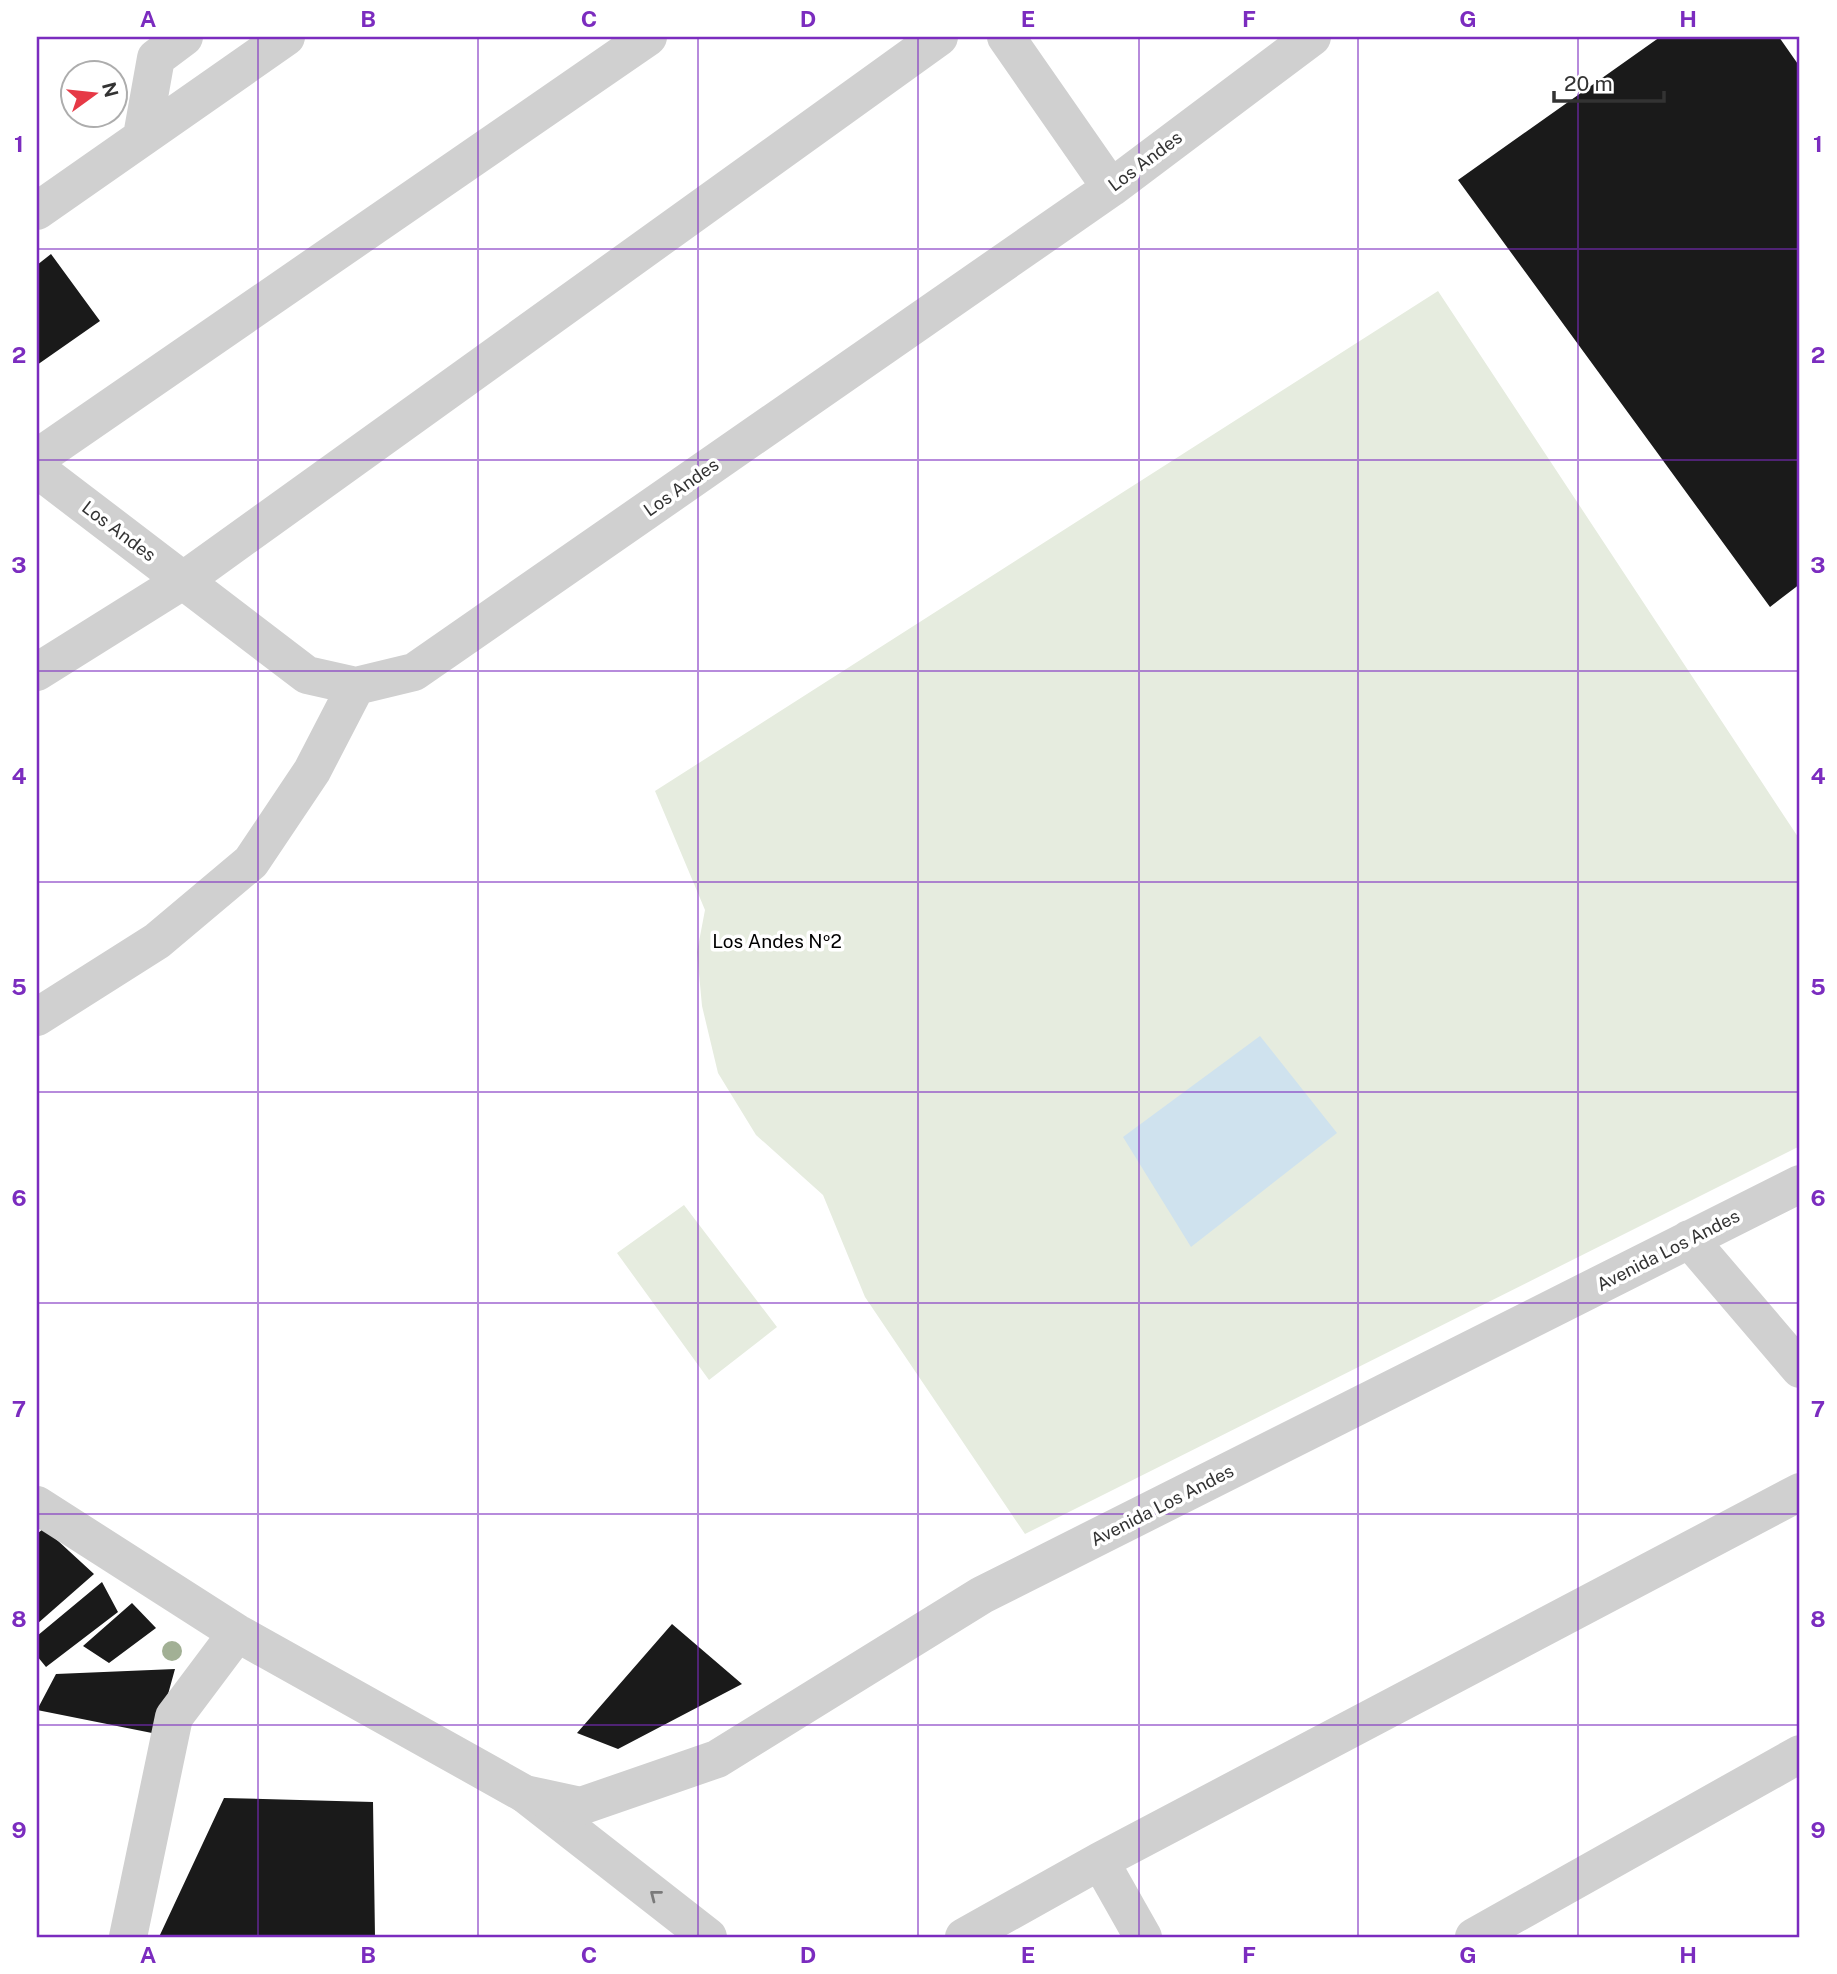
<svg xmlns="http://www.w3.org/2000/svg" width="1837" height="1974" viewBox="0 0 1837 1974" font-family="'Public Sans',sans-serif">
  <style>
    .green { fill: #e6ecdf }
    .water { fill: #cfe2ee }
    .building { fill: #1a1a1a }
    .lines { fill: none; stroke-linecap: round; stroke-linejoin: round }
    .minor { stroke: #d0d0d0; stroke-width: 38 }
    .tertiary { stroke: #d0d0d0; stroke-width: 38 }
    .tree { fill: #a2b095 }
    .oneway { stroke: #7a7a7a }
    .grid { fill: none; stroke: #7b2cbf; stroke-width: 2; stroke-opacity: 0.55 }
    .labels { text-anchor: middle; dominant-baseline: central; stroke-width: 7; stroke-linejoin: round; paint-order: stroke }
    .street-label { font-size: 18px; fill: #333; stroke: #fff }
    .neighbourhood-label { font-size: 19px; fill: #000; stroke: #fff }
    .neatline { fill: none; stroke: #7b2cbf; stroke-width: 2.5 }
    .grid-label { font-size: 23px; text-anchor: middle; font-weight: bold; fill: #7b2cbf }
  </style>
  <rect width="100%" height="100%" fill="#fff"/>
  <path class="green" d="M 1438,291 L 1800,840 L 1800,1146 L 1025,1534 L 865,1297 L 823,1195 L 756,1135 L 718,1073 L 702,1006 L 697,952 L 705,910 L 655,791 Z
    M 684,1205 L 777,1327 L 709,1380 L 617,1253 Z"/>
  <path class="water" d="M 1260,1036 L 1337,1133 L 1191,1247 L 1123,1137 Z"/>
  <path class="building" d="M 1660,37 L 1779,37 L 1800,67 L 1800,584 L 1770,607 L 1458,180 Z
    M 51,254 L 100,321 L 37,365 L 37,265 Z
    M 44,1528 L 94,1574 L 37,1624 L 37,1534 Z
    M 102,1582 L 118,1612 L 46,1667 L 37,1656 L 37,1636 Z
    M 132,1603 L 156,1628 L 109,1663 L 83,1646 Z
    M 672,1624 L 742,1684 L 618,1749 L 577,1733 Z
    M 175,1669 L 157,1734 L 37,1710 L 56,1674 Z
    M 224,1798 L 373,1802 L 375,1937 L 159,1937 Z"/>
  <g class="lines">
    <path class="minor" d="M 1006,37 L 1111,188
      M 142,136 L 156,58 L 184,37
      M 37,211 L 286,37
      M 37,458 L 648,37
      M 37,469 L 307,675 L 356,686 L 414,672 L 1111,188 L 1312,37
      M 37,672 L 184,580 L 939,37
      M 37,1017 L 157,941 L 251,862 L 312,771 L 356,686
      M 525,1794 L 708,1937
      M 1100,1861 L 1143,1937
      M 964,1937 L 1100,1861 L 1800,1492
      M 1474,1937 L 1800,1754"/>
    <path class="tertiary" d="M 1689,1239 L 1800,1369
      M 37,1505 L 237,1633 L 525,1794 L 581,1806 L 717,1759 L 982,1595 L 1800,1184
      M 128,1937 L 174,1717 L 237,1633"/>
  </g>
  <circle class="tree" cx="172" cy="1651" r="10"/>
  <defs><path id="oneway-chevron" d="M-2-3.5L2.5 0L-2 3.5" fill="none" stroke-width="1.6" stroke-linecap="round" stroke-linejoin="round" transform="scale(1.75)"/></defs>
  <use class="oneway" href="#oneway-chevron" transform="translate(655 1895) rotate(-142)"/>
  <path class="grid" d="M 258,37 L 258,1937M 478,37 L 478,1937M 698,37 L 698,1937M 918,37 L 918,1937M 1139,37 L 1139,1937M 1358,37 L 1358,1937M 1578,37 L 1578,1937M 37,249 L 1800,249M 37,460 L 1800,460M 37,671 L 1800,671M 37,882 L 1800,882M 37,1092 L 1800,1092M 37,1303 L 1800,1303M 37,1514 L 1800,1514M 37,1725 L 1800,1725"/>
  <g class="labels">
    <g class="street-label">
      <text transform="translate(1145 161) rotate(-37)">Los Andes</text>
      <text transform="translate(681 487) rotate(-35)">Los Andes</text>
      <text transform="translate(119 531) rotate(37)">Los Andes</text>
      <text transform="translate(1668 1250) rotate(-27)">Avenida Los Andes</text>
      <text transform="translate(1162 1505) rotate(-27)">Avenida Los Andes</text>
    </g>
    <g class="neighbourhood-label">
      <text x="777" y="941">Los Andes Nº2</text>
    </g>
  </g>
  <rect width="1837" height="1974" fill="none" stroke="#ffffff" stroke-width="77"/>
  <g transform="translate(94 94) rotate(75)"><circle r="33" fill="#ffffff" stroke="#adadad" stroke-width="2"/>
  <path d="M0-5L12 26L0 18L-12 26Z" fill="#e63946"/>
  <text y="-10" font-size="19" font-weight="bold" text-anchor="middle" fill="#333333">N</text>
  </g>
  <path d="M1554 91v10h110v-10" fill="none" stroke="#333333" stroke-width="3.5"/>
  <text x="1564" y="91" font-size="21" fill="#333333" stroke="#ffffff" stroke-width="5" paint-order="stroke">20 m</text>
  <rect x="38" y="38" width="1760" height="1898" class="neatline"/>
  <g class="grid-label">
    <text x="148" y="27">A</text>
    <text x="368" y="27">B</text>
    <text x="589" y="27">C</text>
    <text x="808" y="27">D</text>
    <text x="1028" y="27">E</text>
    <text x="1249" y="27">F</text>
    <text x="1468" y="27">G</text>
    <text x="1688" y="27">H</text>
    <text x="19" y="152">1</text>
    <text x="1818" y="152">1</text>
    <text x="19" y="363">2</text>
    <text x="1818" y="363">2</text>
    <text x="19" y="573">3</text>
    <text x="1818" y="573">3</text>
    <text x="19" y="784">4</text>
    <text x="1818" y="784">4</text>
    <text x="19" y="995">5</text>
    <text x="1818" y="995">5</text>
    <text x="19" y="1206">6</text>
    <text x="1818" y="1206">6</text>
    <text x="19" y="1417">7</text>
    <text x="1818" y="1417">7</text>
    <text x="19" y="1627">8</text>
    <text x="1818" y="1627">8</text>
    <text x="19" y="1838">9</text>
    <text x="1818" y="1838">9</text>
    <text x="148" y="1963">A</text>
    <text x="368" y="1963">B</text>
    <text x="589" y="1963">C</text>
    <text x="808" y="1963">D</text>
    <text x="1028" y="1963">E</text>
    <text x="1249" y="1963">F</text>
    <text x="1468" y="1963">G</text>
    <text x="1688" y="1963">H</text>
  </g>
</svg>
